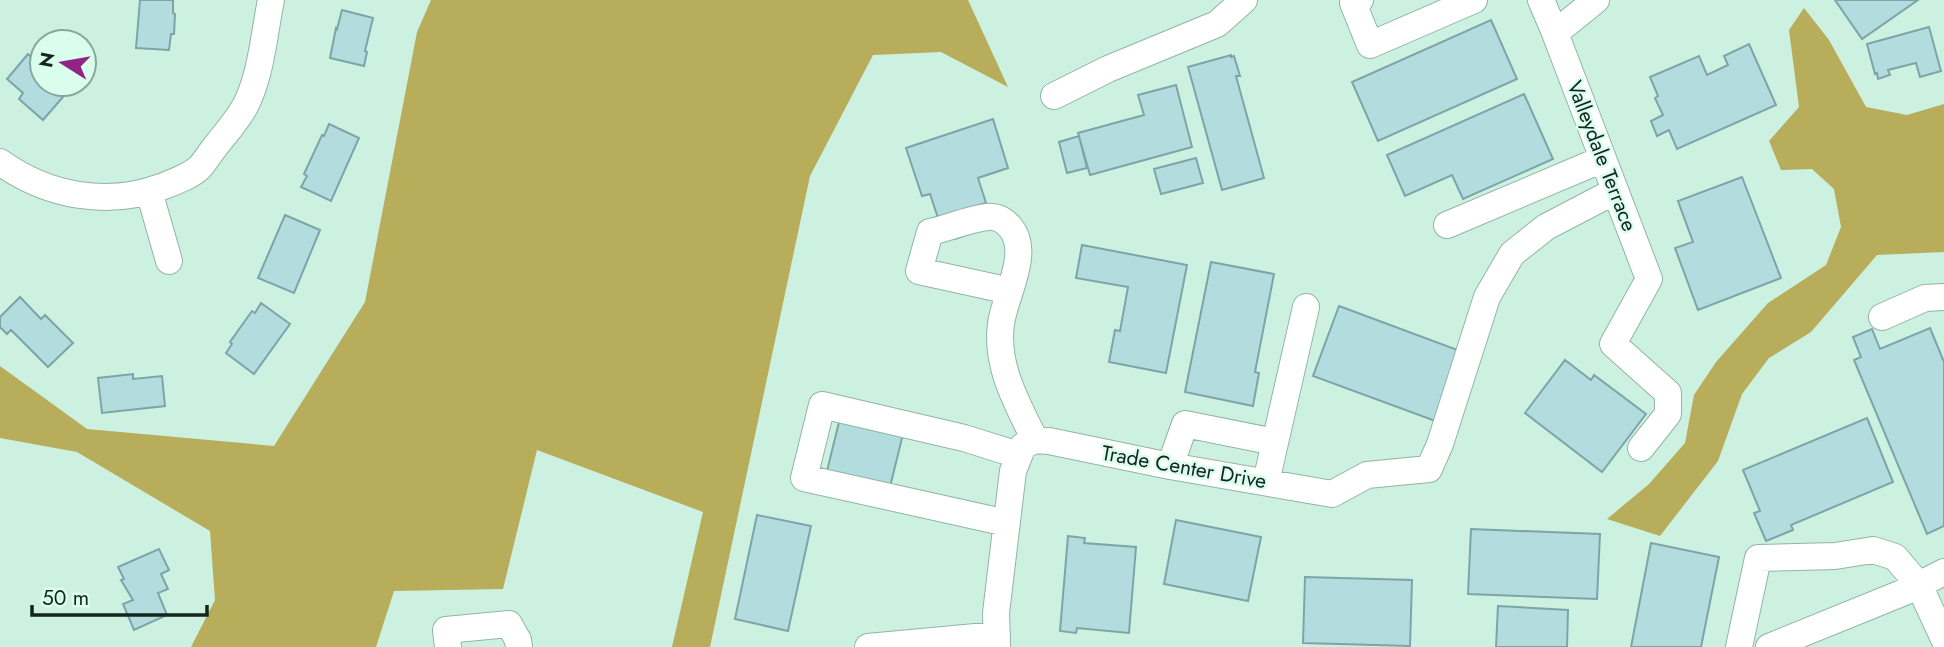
<svg xmlns="http://www.w3.org/2000/svg" width="1944" height="647" viewBox="0 0 1944 647" font-family="Jost,sans-serif">
  <style>
    .forest { fill: #b7ad5a }
    .building { fill: #b2dcde; stroke: #7da5a8; stroke-width: 2 }
    .lines { fill: none; stroke-linecap: round; stroke-linejoin: round }
    .minor-casing { stroke: #91b5a6; stroke-width: 28 }
    .minor { stroke: #fff; stroke-width: 26 }
    .labels { text-anchor: middle; dominant-baseline: central; stroke-width: 5; stroke-linejoin: round; paint-order: stroke }
    .street-label { font-size: 21px; fill: #16241f; stroke: #d9feee }
  </style>
  <rect width="100%" height="100%" fill="#ccf1e1"/>
  <path class="forest" d="M 431,0 L 968,0 L 1008,87 L 941,52 L 873,55 L 810,176 L 710,647 L 672,647 L 703,512 L 537,450 L 503,589 L 394,591 L 376,647 L 191,647 L 215,600 L 210,531 L 77,452 L 0,438 L 0,366 L 87,429 L 274,446 L 365,302 L 417,32 Z
    M 1804,8 L 1829,40 L 1866,107 L 1907,115 L 1944,104 L 1944,252 L 1877,255 L 1811,332 L 1769,358 L 1742,394 L 1718,461 L 1660,536 L 1607,519 L 1649,484 L 1685,443 L 1694,395 L 1716,362 L 1768,303 L 1826,265 L 1841,227 L 1834,189 L 1812,169 L 1781,170 L 1769,141 L 1799,107 L 1789,30 Z"/>
  <path class="building" d="M 140,0 L 173,0 L 173,13 L 175,14 L 174,34 L 171,34 L 169,50 L 136,48 Z
    M 1835,0 L 1918,0 L 1862,39 Z
    M 342,10 L 373,18 L 365,51 L 367,52 L 364,66 L 330,58 L 336,28 L 337,29 Z
    M 1491,20 L 1517,79 L 1378,141 L 1352,82 Z
    M 1929,27 L 1941,71 L 1920,77 L 1916,63 L 1888,70 L 1890,75 L 1878,79 L 1877,73 L 1875,74 L 1867,44 Z
    M 1749,44 L 1776,105 L 1677,149 L 1669,130 L 1657,136 L 1651,121 L 1663,115 L 1655,98 L 1658,96 L 1650,77 L 1699,56 L 1707,75 L 1728,65 L 1724,56 Z
    M 28,54 L 42,66 L 42,84 L 62,84 L 69,90 L 43,120 L 19,99 L 23,93 L 7,79 Z
    M 1231,55 L 1231,57 L 1234,56 L 1240,76 L 1236,76 L 1264,178 L 1222,190 L 1188,67 Z
    M 1176,85 L 1192,147 L 1090,175 L 1078,133 L 1144,115 L 1138,95 Z
    M 1524,94 L 1553,159 L 1463,199 L 1452,175 L 1405,196 L 1387,155 Z
    M 993,119 L 1008,168 L 978,178 L 986,203 L 976,206 L 984,229 L 955,239 L 947,215 L 938,218 L 930,194 L 922,196 L 906,148 Z
    M 329,124 L 359,138 L 331,201 L 301,187 L 307,176 L 304,174 L 322,135 L 324,136 Z
    M 1079,136 L 1087,168 L 1067,173 L 1059,142 Z
    M 1196,158 L 1203,183 L 1161,194 L 1154,169 Z
    M 1742,177 L 1781,278 L 1698,310 L 1675,248 L 1693,242 L 1678,201 Z
    M 285,215 L 320,230 L 294,293 L 258,278 Z
    M 1082,245 L 1187,265 L 1166,373 L 1109,362 L 1115,330 L 1120,331 L 1128,287 L 1076,278 Z
    M 1211,262 L 1274,274 L 1255,372 L 1259,373 L 1253,406 L 1185,392 Z
    M 20,297 L 41,319 L 45,315 L 73,343 L 48,367 L 11,330 L 7,334 L 0,327 L 0,317 Z
    M 261,303 L 290,324 L 254,374 L 226,353 L 232,344 L 230,342 L 252,311 L 255,313 Z
    M 1339,306 L 1463,352 L 1438,422 L 1313,376 Z
    M 1930,328 L 1944,362 L 1944,526 L 1927,534 L 1854,360 L 1861,357 L 1853,337 L 1872,329 L 1880,349 Z
    M 1565,360 L 1591,380 L 1594,375 L 1646,414 L 1602,472 L 1525,413 Z
    M 133,374 L 133,379 L 162,376 L 165,406 L 102,413 L 98,378 Z
    M 840,418 L 903,434 L 890,487 L 827,471 Z
    M 1867,418 L 1893,482 L 1791,525 L 1793,530 L 1766,541 L 1754,513 L 1760,511 L 1743,470 Z
    M 757,515 L 811,526 L 788,631 L 735,619 Z
    M 1176,520 L 1261,537 L 1248,601 L 1164,584 Z
    M 1471,529 L 1600,534 L 1597,599 L 1468,594 Z
    M 1068,536 L 1085,538 L 1084,543 L 1136,547 L 1129,633 L 1077,628 L 1076,633 L 1060,631 Z
    M 1651,543 L 1719,557 L 1701,647 L 1631,647 Z
    M 159,549 L 169,570 L 161,574 L 168,589 L 158,593 L 167,615 L 134,630 L 123,604 L 133,600 L 121,580 L 124,579 L 118,567 Z
    M 1305,577 L 1412,580 L 1410,646 L 1303,643 Z
    M 1498,606 L 1568,610 L 1567,647 L 1496,647 Z"/>
  <g class="lines">
    <defs>
      <path id="minor" d="M 1360,0 L 1353,3 L 1370,45 L 1474,0
        M 1541,0 L 1555,33 L 1649,279 L 1613,344 L 1668,393 L 1668,414 L 1641,448
        M 1555,33 L 1596,0
        M 1054,96 L 1108,69 L 1217,24 L 1244,0
        M 0,162 C 47,196 107,207 161,187 C 174,182 189,177 199,168 C 205,162 210,153 215,147 C 225,134 236,122 244,108 C 261,78 264,34 271,0
        M 149,191 L 169,261
        M 1447,225 L 1603,159
        M 1010,291 L 919,271 L 930,232 C 948,228 969,219 987,217 C 996,216 1004,220 1010,227 C 1032,252 1004,297 1001,324 C 995,366 1018,405 1035,440
        M 1882,317 L 1925,298 L 1944,297
        M 1170,466 L 1185,424 L 1275,442
        M 1266,482 L 1306,307
        M 1007,523 L 804,478 L 822,405 L 964,438 L 1018,455
        M 448,647 L 446,630 L 509,624 L 518,640 L 519,647
        M 868,647 L 997,635
        M 997,647 L 996,613 L 1013,471 L 1023,446 L 1035,440 L 1049,441 L 1170,466 L 1332,494 L 1367,475 L 1429,469 L 1440,444 L 1487,297 L 1512,254 L 1546,227 L 1615,191
        M 1739,647 L 1758,558 L 1835,556 L 1873,550 L 1895,557 L 1919,585 L 1944,639
        M 1769,647 L 1907,591 L 1944,572"/>
    </defs>
    <use href="#minor" class="minor-casing"/>
    <use href="#minor" class="minor"/>
  </g>
  <g class="labels">
    <g class="street-label">
      <text transform="translate(1602 156) rotate(69)">Valleydale Terrace</text>
      <text transform="translate(1184 467) rotate(10)">Trade Center Drive</text>
    </g>
  </g>
  <g transform="translate(63 63) rotate(281)"><circle r="33" fill="#d9feee" stroke="#8ba79b" stroke-width="2"/>
  <path d="M0-5L12 26L0 18L-12 26Z" fill="#922485"/>
  <text y="-10" font-size="19" font-weight="bold" text-anchor="middle" fill="#16241f">N</text>
  </g>
  <path d="M32 605v10h175v-10" fill="none" stroke="#16241f" stroke-width="3.5"/>
  <text x="42" y="605" font-size="21" fill="#16241f" stroke="#d9feee" stroke-width="5" paint-order="stroke">50 m</text>
</svg>
